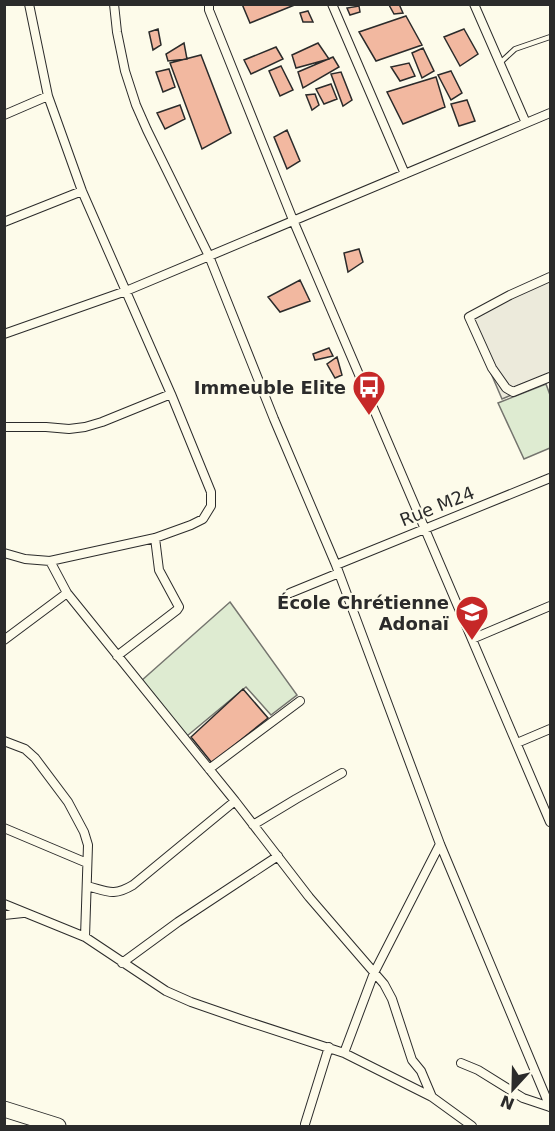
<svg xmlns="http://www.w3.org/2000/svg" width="555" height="1131" viewBox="0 0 555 1131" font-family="'DejaVu Sans',sans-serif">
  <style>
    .green { fill: #deebd1; stroke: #74746e; stroke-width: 1.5 }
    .parking { fill: #eceadb; stroke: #74746e; stroke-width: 1.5 }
    .building { fill: #f2b8a0; stroke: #2b2b2b; stroke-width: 1.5 }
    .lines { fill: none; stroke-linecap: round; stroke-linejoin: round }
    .lane-casing { stroke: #2b2b2b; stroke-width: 6 }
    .street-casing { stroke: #2b2b2b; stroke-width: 10 }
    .highway-casing { stroke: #2b2b2b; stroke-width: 17 }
    .lane { stroke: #fdfbea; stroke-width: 4 }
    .street { stroke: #fdfbea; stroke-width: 8 }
    .highway { stroke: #fdfbea; stroke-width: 15 }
    .labels { text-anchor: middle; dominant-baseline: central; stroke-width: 4.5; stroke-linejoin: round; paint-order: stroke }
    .poi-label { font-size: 18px; font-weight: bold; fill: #2b2b2b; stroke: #fdfbea; text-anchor: end }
    .street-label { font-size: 18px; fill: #2b2b2b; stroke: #fdfbea }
  </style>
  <rect width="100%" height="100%" fill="#fdfbea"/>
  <path class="green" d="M 546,384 L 550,395 L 550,448 L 524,459 L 498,403 Z
    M 230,602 L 297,695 L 271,715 L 246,687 L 187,736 L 141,681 Z"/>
  <path class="parking" d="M 550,281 L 550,379 L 502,399 L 466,315 Z"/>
  <path class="building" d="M 242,4 L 297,4 L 250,23 Z
    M 399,4 L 403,13 L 394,14 L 389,5 Z
    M 359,6 L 360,12 L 350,15 L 347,8 Z
    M 308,11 L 313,22 L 303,22 L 300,13 Z
    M 406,16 L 422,45 L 376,61 L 359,32 Z
    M 158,29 L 161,45 L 153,50 L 149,32 Z
    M 464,29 L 478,54 L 460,66 L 444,37 Z
    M 184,43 L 187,59 L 168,61 L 166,54 Z
    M 318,43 L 329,59 L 296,68 L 292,55 Z
    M 276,47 L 283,59 L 251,74 L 244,60 Z
    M 423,48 L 434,71 L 422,78 L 412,53 Z
    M 201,55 L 231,133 L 202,149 L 170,63 Z
    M 333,57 L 339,67 L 303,88 L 298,72 Z
    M 409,63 L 415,76 L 400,81 L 391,67 Z
    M 281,66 L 293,90 L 280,96 L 269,71 Z
    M 169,69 L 175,87 L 163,92 L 156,72 Z
    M 451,71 L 462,93 L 451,100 L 438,75 Z
    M 341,72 L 352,100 L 343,106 L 331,74 Z
    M 436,77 L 445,107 L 403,124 L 387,92 Z
    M 331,84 L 337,99 L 324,104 L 316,89 Z
    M 315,94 L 319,105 L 312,110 L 306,95 Z
    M 467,100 L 475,121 L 459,126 L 451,104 Z
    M 180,105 L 185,119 L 165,129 L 157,113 Z
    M 287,130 L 300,161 L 287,169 L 274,137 Z
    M 359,249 L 363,262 L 348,272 L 344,253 Z
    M 300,280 L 310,301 L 280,312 L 268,297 Z
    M 329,348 L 333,356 L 315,360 L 313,354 Z
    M 337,357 L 342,375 L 335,378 L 327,364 Z
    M 243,689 L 268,718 L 212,763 L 191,737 Z"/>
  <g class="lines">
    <defs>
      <path id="lane" d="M 501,62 L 515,49 L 550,37"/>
      <path id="street" d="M 114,4 L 117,32 L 125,71 L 136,105 L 147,130 L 209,256 L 274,419 L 336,565 L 440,844 L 550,1107
        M 209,4 L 209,10 L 293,220 L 550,822
        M 332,4 L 405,174
        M 474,4 L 526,123
        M 4,115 L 48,96
        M 4,222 L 82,191
        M 550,277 L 510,295 L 469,317 L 492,368 L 506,388 L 513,392 L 550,377
        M 4,334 L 126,291 L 550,113
        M 4,427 L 46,427 L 69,429 L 85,427 L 102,422 L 171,394
        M 4,553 L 25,559 L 50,561 L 155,538 L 191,525 L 203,519 L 211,506 L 211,492 L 171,394 L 82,191 L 48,96 L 29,4
        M 50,561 L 67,593 L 235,801 L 309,897 L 384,984 L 392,999 L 412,1060 L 421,1071 L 432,1097
        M 336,565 L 550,478
        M 290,593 L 339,573
        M 472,639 L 550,606
        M 4,640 L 67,593
        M 117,656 L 177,610 L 179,607 L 159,570 L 155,538
        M 4,741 L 25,749 L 35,758 L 68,802 L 84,832 L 88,845 L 85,937 L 166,991 L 191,1002 L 243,1020 L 344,1053 L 432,1097 L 472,1126
        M 517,743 L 550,729
        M 209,769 L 300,701
        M 253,825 L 296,799 L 342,773
        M 4,828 L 87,863
        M 87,886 C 107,891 113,897 133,885 L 235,801
        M 4,904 L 85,937
        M 4,915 L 23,913
        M 122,963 L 178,922 L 278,856
        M 344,1053 L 374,973 L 440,844
        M 461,1063 L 478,1070 L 523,1098 L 550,1107
        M 305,1124 L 329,1047"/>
      <path id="highway" d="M 4,1109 L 58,1126"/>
    </defs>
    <use href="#lane" class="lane-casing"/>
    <use href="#street" class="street-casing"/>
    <use href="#highway" class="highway-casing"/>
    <use href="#lane" class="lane"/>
    <use href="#street" class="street"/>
    <use href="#highway" class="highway"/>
  </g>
  <defs>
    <symbol id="bus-pin" viewBox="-11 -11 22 30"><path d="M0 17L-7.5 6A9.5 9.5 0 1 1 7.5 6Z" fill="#c62828" stroke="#fdfbea"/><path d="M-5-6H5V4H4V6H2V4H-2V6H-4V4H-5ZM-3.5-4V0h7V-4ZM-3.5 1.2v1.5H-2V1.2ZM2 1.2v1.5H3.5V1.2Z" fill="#fff"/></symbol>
    <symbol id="school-pin" viewBox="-11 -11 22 30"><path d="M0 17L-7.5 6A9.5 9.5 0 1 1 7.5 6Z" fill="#c62828" stroke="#fdfbea"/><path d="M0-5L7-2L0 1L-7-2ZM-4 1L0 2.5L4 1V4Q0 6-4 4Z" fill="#fff"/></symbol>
  </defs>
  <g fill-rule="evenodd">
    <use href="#bus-pin" x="350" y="368" width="38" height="52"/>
    <use href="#school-pin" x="453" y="593" width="38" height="52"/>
  </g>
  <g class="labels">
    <g class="poi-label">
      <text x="346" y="387">Immeuble Elite</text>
      <text x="449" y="602">École Chrétienne<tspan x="449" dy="21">Adonaï</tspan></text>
    </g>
    <g class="street-label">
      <text transform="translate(437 506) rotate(-22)">Rue M24</text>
    </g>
  </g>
  <rect width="555" height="1131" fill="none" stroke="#2b2b2b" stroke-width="12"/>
  <g transform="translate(513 1089) rotate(202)" stroke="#fdfbea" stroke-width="4.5" paint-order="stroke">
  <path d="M0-4.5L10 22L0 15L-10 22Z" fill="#2b2b2b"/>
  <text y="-9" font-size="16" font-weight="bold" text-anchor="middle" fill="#2b2b2b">N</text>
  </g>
</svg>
